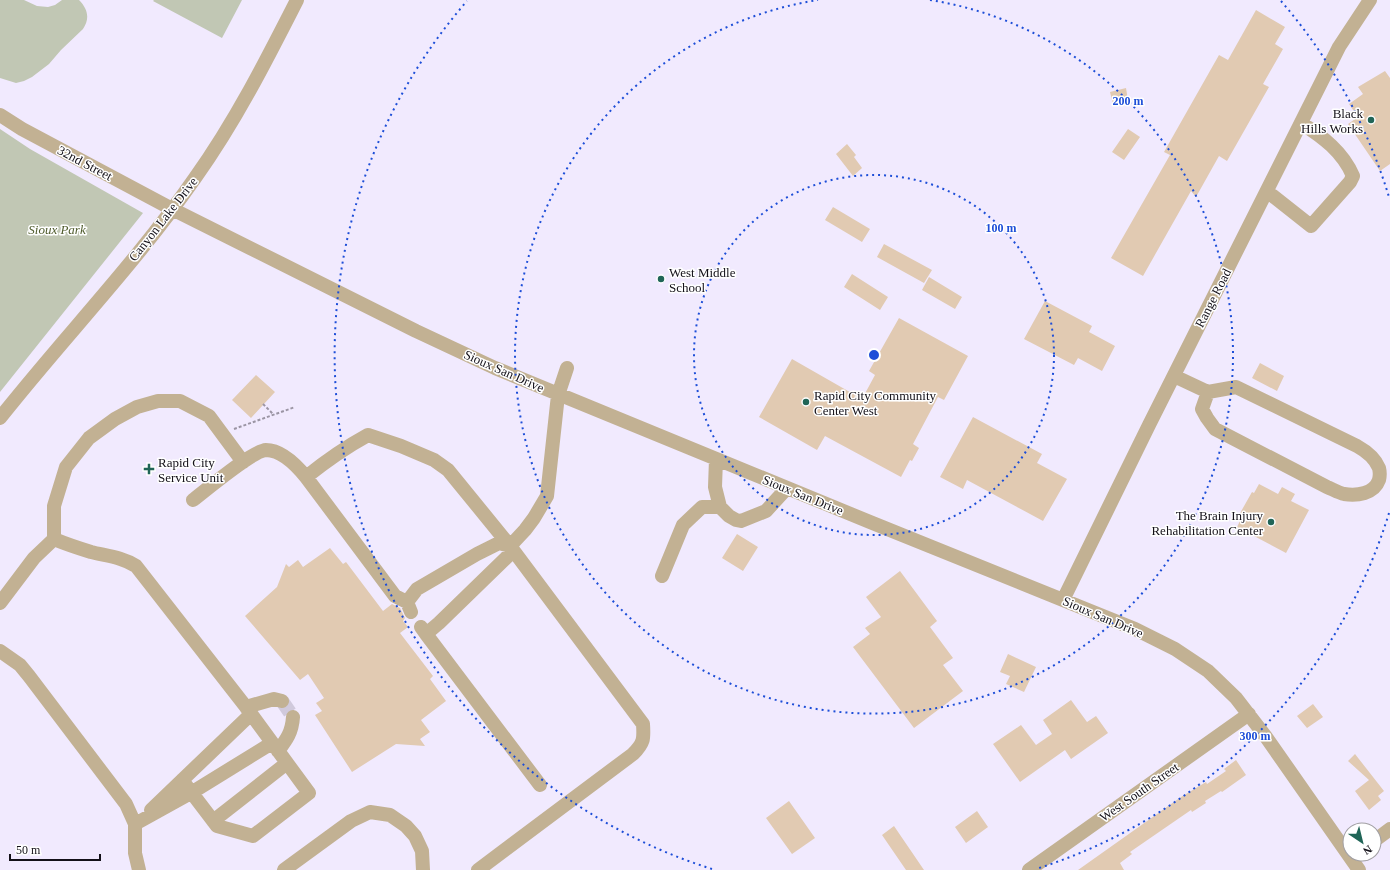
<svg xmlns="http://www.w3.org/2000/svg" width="1390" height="870" viewBox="0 0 1390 870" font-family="'Times New Roman',serif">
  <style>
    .green { fill: #c1c7b4 }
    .building { fill: #e1cab2 }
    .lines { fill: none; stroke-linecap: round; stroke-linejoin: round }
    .minor-tunnel { stroke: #d0c9dc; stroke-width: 14; stroke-dasharray: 14 7; stroke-linecap: butt }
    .path { stroke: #9b95a4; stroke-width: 2; stroke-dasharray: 3 2; stroke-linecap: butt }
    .minor { stroke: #c2b193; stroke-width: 14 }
    .ring { fill: none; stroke: #1d4ed8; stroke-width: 2; stroke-dasharray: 2 4 }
    .poi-dot { fill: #206557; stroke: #fff; stroke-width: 1.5 }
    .labels { text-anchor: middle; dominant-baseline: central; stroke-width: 3; stroke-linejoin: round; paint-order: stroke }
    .poi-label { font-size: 13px; fill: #131018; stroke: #fff; text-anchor: start }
    .street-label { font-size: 13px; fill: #131018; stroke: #fff }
    .park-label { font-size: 13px; font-style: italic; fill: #4f5b2c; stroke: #fff }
    .centre { fill: #1d4ed8; stroke: #fff; stroke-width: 2 }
    .ring-label { font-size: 12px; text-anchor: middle; font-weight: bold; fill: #1d4ed8; stroke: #fff; stroke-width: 3; stroke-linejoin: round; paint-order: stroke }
  </style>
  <rect width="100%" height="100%" fill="#f1eafe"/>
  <path class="green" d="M 0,0 L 24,0 L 37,6 L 48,7 L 55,5 L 62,0 L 79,0 C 88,9 90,19 83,29 L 61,50 L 49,64 L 32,77 L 24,81 L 16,83 L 0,78 Z
    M 154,0 L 242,0 L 222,38 L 153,1 Z
    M 0,129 L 30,149 L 143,213 L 0,392 Z"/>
  <path class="building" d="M 1256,10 L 1285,27 L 1275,44 L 1283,49 L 1263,84 L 1269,87 L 1227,161 L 1219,156 L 1196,197 L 1191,191 L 1143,276 L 1111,258 L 1170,155 L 1164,152 L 1219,55 L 1228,60 Z
    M 1385,71 L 1390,78 L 1390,164 L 1380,171 L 1348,124 L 1358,117 L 1349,104 L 1363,94 L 1358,87 Z
    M 1126,88 L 1128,100 L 1113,104 L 1110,92 Z
    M 1128,129 L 1140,137 L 1124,160 L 1112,152 Z
    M 847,144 L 856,155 L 854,157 L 862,168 L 853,176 L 836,154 Z
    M 833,207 L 870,229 L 862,242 L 825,220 Z
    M 884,244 L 932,270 L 924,283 L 877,257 Z
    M 852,274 L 888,297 L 880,310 L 844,287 Z
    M 929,277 L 962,297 L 955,309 L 922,290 Z
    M 1045,301 L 1092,326 L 1089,332 L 1115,346 L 1102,371 L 1078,358 L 1074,365 L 1024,339 Z
    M 899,318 L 968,356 L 944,400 L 938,397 L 913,444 L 919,448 L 912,461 L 910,460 L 901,477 L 825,436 L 817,450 L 759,417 L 792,359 L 862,399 L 875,375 L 869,371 Z
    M 1260,363 L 1284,376 L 1277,391 L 1252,378 Z
    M 256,375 L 275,392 L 251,418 L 232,400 Z
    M 973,417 L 1042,454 L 1037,463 L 1067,479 L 1043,521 L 967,480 L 963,489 L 940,477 Z
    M 1259,484 L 1278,494 L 1282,487 L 1295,494 L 1291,501 L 1309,510 L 1286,553 L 1237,527 L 1242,517 L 1239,515 L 1252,492 L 1254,493 Z
    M 737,534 L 758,547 L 743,571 L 722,558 Z
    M 330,548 L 343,564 L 346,562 L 383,611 L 392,604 L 400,608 L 405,618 L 403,621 L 408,627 L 400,633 L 433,676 L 430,679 L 446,701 L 421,720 L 430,732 L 420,739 L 425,746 L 396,744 L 352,772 L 315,715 L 322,711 L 316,703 L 324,698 L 308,674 L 300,680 L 245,616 L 277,587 L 286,564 L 289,567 L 298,560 L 303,567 Z
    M 900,571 L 937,621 L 930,627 L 953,658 L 943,665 L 963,691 L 914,728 L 853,647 L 870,634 L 865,628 L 881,617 L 866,597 Z
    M 1008,654 L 1036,667 L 1024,692 L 1006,684 L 1010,676 L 1000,672 Z
    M 1071,700 L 1087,722 L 1096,716 L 1108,733 L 1071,759 L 1065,750 L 1020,782 L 993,744 L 1021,725 L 1036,745 L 1052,734 L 1043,720 Z
    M 1313,704 L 1323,717 L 1307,728 L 1297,716 Z
    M 1355,754 L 1384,791 L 1378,796 L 1381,800 L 1369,810 L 1355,791 L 1369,780 L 1348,761 Z
    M 1236,760 L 1246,775 L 1222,792 L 1221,791 L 1205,801 L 1206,803 L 1192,812 L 1191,810 L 1130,852 L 1132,854 L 1120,863 L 1124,870 L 1078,870 L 1181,797 L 1206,782 L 1207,784 L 1226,771 L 1224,769 Z
    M 789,801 L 815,838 L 792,854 L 766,818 Z
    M 977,811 L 988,827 L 966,843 L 955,827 Z
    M 894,826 L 924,870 L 906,870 L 882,835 Z"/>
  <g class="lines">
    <path class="minor-tunnel" d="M 282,701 L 293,717"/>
    <path class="path" d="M 263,404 L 274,415
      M 234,429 L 295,407"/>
    <path class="minor" d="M 0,115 L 22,129 L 172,209 L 416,331 L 495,368 L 870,522 L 1063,600 L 1135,629 L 1175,649 L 1208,671 L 1236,698 L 1266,737 L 1359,870
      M 1266,193 L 1273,196 L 1311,226 L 1350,182 L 1353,176 C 1343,152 1323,137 1301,123
      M 1174,376 L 1208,392 L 1236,387 L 1357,446 C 1366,451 1375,458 1379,468 C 1380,472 1380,476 1379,480 C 1374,494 1357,496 1344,494 C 1339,493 1332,489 1327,487 L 1215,429 L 1207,418 L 1202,409 L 1208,392
      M 0,418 C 64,337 136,263 195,178 C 235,122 266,61 297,0
      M 716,459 L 715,487 L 720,507 L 729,516 L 736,520 L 741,521 L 766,511 L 787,488
      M 306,477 L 395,596 L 407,602
      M 193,500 C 206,490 252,451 266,450 C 282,450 297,466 306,477 C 326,461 346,447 368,435 L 401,446 L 434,460 L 448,470 L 510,546
      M 54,539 C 66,544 78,548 91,552 C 107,556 122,557 136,566 L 246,707 L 309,793 L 253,836 L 217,826 L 182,780
      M 662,576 L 683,525 L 702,507 L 720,507
      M 1063,600 L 1149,425 L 1339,47 L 1370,0
      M 0,603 L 34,558 L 54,539 L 54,506 L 66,467 L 89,438 L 115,419 L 137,407 L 158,401 L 180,401 L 209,416 L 243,462
      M 411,612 L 407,602 L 417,589 L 477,554 L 499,543 L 510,546 L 508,556 L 439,623 L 426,634 L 421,627
      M 426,634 L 540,785
      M 0,651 L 20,665 L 29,676 L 126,804 L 135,824 L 135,853 L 139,870
      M 246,707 L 274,699 L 282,701
      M 278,751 C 287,739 292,732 293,717
      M 151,810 L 250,715
      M 213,821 L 287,763
      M 135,824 L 191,793 L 272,743
      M 1374,841 L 1390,829
      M 284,870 L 351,821 L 370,812 L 390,815 L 406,826 L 415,836 L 422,851 L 423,870
      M 478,870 L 633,754 C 644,743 644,739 643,724 L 510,546 L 525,530 L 534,518 L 547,496 L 558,395 L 567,368
      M 1029,870 L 1249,714"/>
  </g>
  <g class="ring">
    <circle cx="874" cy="355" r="180"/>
    <path d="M930 0A359 359 0 1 1 818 0"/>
    <path d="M1389 513A539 539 0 0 1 1036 869M712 869A539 539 0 0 1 467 1M1281 1A539 539 0 0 1 1389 197"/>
  </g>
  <g class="poi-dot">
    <circle cx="1371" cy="120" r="4"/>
    <circle cx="661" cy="279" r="4"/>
    <circle cx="806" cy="402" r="4"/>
    <path d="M147 463h4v4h4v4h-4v4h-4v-4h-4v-4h4z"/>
    <circle cx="1271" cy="522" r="4"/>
  </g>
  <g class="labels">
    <g class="poi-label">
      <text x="1363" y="113" text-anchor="end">Black<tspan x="1363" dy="15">Hills Works</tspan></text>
      <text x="669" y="272">West Middle<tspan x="669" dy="15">School</tspan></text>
      <text x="814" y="395">Rapid City Community<tspan x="814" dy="15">Center West</tspan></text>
      <text x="158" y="462">Rapid City<tspan x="158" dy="15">Service Unit</tspan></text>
      <text x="1263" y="515" text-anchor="end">The Brain Injury<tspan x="1263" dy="15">Rehabilitation Center</tspan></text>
    </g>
    <g class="street-label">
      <text transform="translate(85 163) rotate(28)">32nd Street</text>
      <text transform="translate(163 219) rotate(-52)">Canyon Lake Drive</text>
      <text transform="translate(1213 298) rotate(-63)">Range Road</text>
      <text transform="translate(504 371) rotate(24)">Sioux San Drive</text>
      <text transform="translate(803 495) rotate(22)">Sioux San Drive</text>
      <text transform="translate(1103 617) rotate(23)">Sioux San Drive</text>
      <text transform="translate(1139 792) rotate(-35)">West South Street</text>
    </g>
    <g class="park-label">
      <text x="57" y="229">Sioux Park</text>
    </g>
  </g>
  <circle cx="874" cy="355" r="6" class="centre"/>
  <g class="ring-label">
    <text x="1128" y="105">200 m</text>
    <text x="1001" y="232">100 m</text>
    <text x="1255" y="740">300 m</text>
  </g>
  <g transform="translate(1362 842) rotate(145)"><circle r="19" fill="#ffffff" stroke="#a19fa3"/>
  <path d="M0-3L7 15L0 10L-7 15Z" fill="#206557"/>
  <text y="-6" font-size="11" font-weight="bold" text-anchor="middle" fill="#131018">N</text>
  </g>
  <path d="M10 854v6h90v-6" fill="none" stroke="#131018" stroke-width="2"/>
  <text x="16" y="854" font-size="12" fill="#131018" stroke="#ffffff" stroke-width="3" paint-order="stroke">50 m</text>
</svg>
